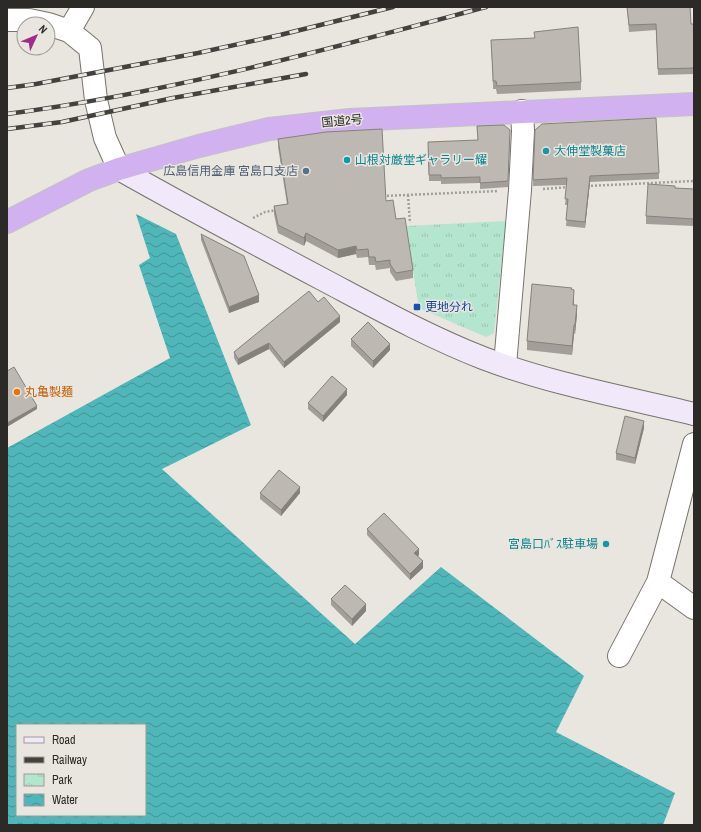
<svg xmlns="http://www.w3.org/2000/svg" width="701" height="832" viewBox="0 0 701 832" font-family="'Archivo Narrow','Noto Sans JP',sans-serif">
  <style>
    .park { fill: url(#park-tufts) }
    .water { fill: url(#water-waves); fill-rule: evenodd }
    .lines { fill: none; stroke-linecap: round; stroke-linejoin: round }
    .street-casing { stroke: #76746e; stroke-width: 24 }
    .secondary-casing { stroke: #76746e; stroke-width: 24 }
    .highway-casing { stroke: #c4c3c3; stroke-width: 24 }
    .path { stroke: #a19f9a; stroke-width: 2.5; stroke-dasharray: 2 2; stroke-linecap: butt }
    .street { stroke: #fff; stroke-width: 22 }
    .secondary { stroke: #f1e8fa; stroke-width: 22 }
    .highway { stroke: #d1b1ef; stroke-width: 22 }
    .rail-casing { stroke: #43423f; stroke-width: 4.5 }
    .rail { stroke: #e8e6df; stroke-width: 3; stroke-dasharray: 9; stroke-linecap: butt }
    .wall { fill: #a39e9a }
    .shaded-wall { fill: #85817d }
    .building { fill: #beb8b3; stroke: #85817d }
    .culture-dot { fill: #0f9aa8; stroke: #e8e6df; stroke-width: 1.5 }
    .service-dot { fill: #5c6f8a; stroke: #e8e6df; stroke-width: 1.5 }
    .transit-dot { fill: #1a4fb4; stroke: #e8e6df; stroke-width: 1.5 }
    .food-dot { fill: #e8710a; stroke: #e8e6df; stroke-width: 1.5 }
    .labels { text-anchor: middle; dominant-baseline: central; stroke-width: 3; stroke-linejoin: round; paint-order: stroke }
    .street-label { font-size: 12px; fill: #2b2a27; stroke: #e8e6df }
    .culture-label { font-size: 12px; fill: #0d838f; stroke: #e8e6df; text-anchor: start }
    .service-label { font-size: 12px; fill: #4e5e75; stroke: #e8e6df; text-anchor: end }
    .transit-label { font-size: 12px; fill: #164399; stroke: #e8e6df; text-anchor: start }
    .food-label { font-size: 12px; fill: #c56008; stroke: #e8e6df; text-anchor: start }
  </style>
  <defs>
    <pattern id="park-tufts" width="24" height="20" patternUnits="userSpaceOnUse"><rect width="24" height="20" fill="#b4e5ce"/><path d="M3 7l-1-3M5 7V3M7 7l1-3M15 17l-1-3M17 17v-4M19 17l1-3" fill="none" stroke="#9bc5b1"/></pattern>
    <pattern id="water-waves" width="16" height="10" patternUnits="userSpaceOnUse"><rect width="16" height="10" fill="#4fb6b9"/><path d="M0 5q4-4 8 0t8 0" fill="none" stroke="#429496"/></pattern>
  </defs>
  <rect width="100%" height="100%" fill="#e8e6df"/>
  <path class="park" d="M 506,221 L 494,333 L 486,337 L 419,308 L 406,226 Z"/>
  <path class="water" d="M 136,214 L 176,234 L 251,425 L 162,469 L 355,644 L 441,567 L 584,676 L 556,732 L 675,793 L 663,825 L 7,825 L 7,448 L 170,358 L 139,265 L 150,258 ZM 17,725 L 145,725 L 145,815 L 17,815 Z"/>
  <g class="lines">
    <defs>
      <path id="street" d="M 7,20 L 29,20 L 48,24
        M 48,24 L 69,31 L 90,48 L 96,100 L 105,138 L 119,169
        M 69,31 L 83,7
        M 505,365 L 520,190 L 523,131 L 522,111
        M 694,444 L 658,582 L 694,608
        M 619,656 L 658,582"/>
      <path id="secondary" d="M 119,169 C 186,207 254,243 322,279 C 375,307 427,336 483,358 C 551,384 624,397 694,414"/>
      <path id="highway" d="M 7,222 L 89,180 L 119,169 L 199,146 L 269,129 L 350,120 L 694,104"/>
    </defs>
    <use href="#street" class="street-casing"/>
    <use href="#secondary" class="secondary-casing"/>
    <use href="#highway" class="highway-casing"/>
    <path class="path" d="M 587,186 L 694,181
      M 543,189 L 570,187
      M 408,195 L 410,223
      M 383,196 L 498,191
      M 253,218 L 265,212 L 277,210"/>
    <use href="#street" class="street"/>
    <use href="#secondary" class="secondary"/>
    <use href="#highway" class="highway"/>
    <defs>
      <path id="rail" d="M 7,88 L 36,84 L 198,53 L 280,35 L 393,7
        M 7,114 C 169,93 328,49 486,7
        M 7,129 L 62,122 L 173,98 L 306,74"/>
    </defs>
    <use href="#rail" class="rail-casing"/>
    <use href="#rail" class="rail"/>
  </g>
  <path class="wall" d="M 627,7 L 690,7 L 691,24 L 694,24 L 694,74 L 658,75 L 656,30 L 629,32 Z
    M 491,40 L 581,82 L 581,90 L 497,94 L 496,89 L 493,89 L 493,85 Z
    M 477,126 L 510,136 L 508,187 L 480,189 L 480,183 L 441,184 L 441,181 L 429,181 L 428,148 L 478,140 Z
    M 535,130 L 659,173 L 659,179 L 590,182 L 585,228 L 566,226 L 568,205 L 565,205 L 567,185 L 533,186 Z
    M 278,139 L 386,201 L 396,219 L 413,270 L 413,278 L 396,281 L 390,272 L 390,268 L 376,270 L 375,265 L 369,265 L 368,257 L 357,258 L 356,254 L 338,258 L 306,241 L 304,246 L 278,233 L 274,214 L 274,206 L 287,204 L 278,147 Z
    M 675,188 L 694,189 L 694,226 L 646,224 L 646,216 Z
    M 201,234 L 259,302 L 229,313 L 201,240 Z
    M 572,289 L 574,299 L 574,305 L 577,314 L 575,334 L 574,334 L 572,355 L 527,350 L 527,341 Z
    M 318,302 L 340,322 L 284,368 L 269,349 L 238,365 L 234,358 L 234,352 Z
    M 351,339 L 390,350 L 373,368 L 351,346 Z
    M 347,395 L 323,422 L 308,409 L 308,403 Z
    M 644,428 L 635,464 L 616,460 L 616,453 Z
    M 260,493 L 300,493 L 281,516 L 260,499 Z
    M 367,529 L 419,555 L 418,556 L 423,568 L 410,580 L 367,535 Z
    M 331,599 L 366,611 L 352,626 L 331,605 Z"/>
  <path class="shaded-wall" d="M 590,176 L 590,182 L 585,228 L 585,222 Z
    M 306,233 L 306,241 L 304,246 L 304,238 Z
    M 356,246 L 356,254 L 338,258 L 338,250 Z
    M 574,290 L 574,299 L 573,314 L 573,305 Z
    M 259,295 L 259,302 L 229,313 L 229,307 Z
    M 577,305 L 577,314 L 575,334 L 575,325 Z
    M 340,316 L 340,322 L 284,368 L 284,362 Z
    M 574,325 L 574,334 L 572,355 L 572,346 Z
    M 269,343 L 269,349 L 238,365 L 238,359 Z
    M 390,344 L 390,350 L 373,368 L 373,361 Z
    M 347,389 L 347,395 L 323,422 L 323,416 Z
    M 37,406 L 37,409 L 7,427 L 7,423 Z
    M 644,421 L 644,428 L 635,464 L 635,458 Z
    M 300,487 L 300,493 L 281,516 L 281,510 Z
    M 419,549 L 419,555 L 414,559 L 414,553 Z
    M 423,561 L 423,568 L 410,580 L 410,574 Z
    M 366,604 L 366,611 L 352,626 L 352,619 Z"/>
  <path class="building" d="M 627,7 L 690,7 L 691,24 L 694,24 L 694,68 L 658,69 L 656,24 L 629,25 Z
    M 578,27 L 581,82 L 497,86 L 496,81 L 493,81 L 493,77 L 491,40 L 535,38 L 534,32 Z
    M 656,118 L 659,173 L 590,176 L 585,222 L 566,220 L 568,199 L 565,199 L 567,178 L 533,180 L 535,130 L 542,124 Z
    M 504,125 L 510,130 L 508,181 L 480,183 L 480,177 L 441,178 L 441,175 L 429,175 L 428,142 L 478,140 L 477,126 Z
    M 382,129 L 386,201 L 393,200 L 396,219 L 405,218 L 413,270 L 396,273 L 390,264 L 390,260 L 376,262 L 375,257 L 369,257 L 368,249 L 357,250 L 356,246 L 338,250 L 306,233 L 304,238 L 278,225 L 274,206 L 288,204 L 278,139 L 326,132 Z
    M 648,184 L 675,186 L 675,188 L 694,189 L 694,219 L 646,216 Z
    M 201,234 L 244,256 L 259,295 L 229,307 Z
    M 532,284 L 572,288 L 571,289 L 574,290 L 573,305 L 577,305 L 575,325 L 574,325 L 572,346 L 527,341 Z
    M 309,291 L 318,302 L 324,297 L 340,316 L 284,362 L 269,343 L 238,359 L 234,352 Z
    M 368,322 L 390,344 L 373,361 L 351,339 Z
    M 14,367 L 37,406 L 7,423 L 7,371 Z
    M 332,376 L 347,389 L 323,416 L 308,403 Z
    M 625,416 L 644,421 L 635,458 L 616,453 Z
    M 279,470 L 300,487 L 281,510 L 260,493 Z
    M 384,513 L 419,549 L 414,553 L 423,561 L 410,574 L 367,529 Z
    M 345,585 L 366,604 L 352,619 L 331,599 Z"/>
  <g class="culture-dot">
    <circle cx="546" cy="151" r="4"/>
    <circle cx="347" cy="160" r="4"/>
    <circle cx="606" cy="544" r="4"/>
  </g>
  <circle class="service-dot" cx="306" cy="171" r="4"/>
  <rect class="transit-dot" x="413" y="303" width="8" height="8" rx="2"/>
  <circle class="food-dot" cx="17" cy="392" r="4"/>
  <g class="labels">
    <g class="street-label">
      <text transform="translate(342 121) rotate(-5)">国道2号</text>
    </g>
    <g class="culture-label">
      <text x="554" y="151">大伸堂製菓店</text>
      <text x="355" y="160">山根対厳堂ギャラリー耀</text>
      <text x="598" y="544" text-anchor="end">宮島口ﾊﾞｽ駐車場</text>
    </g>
    <g class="service-label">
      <text x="298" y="171">広島信用金庫 宮島口支店</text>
    </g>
    <g class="transit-label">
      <text x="425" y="307">更地分れ</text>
    </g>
    <g class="food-label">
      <text x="25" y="392">丸亀製麺</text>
    </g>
  </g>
  <rect width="701" height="832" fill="none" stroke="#2b2a27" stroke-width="16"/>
  <rect x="16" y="724" width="130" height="92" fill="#e8e6df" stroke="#9c9b95"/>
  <rect x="24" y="737" width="20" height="6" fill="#f1e8fa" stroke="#9c9b95"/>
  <text x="52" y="744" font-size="12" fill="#2b2a27">Road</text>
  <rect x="24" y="757" width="20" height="6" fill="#43423f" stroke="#9c9b95"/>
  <text x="52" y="764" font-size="12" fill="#2b2a27">Railway</text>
  <rect x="24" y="774" width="20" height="12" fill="url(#park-tufts)" stroke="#9c9b95"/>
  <text x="52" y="784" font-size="12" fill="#2b2a27">Park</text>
  <rect x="24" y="794" width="20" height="12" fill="url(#water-waves)" stroke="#9c9b95"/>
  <text x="52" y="804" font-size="12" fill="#2b2a27">Water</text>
  <g transform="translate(36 36) rotate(46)"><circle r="19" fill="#e8e6df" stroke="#9c9b95"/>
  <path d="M0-3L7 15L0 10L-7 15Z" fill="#9f2c88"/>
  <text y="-6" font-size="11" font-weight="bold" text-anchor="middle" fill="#2b2a27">N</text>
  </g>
</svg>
